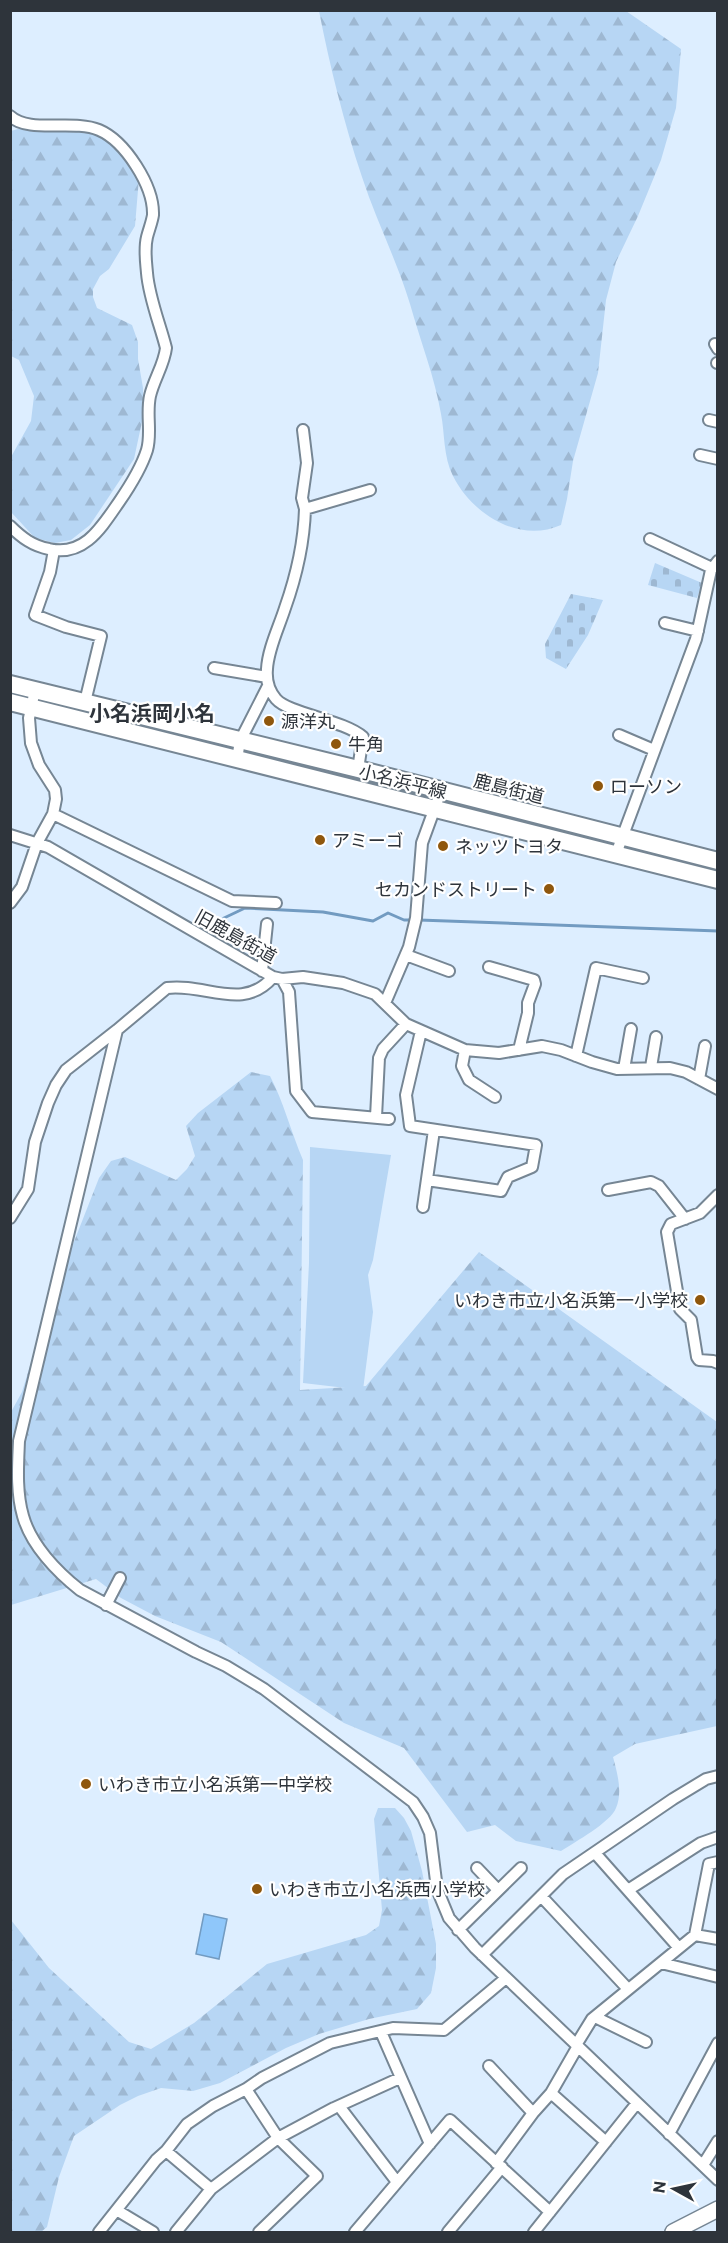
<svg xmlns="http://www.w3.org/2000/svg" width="728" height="2243" viewBox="0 0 728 2243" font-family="Commissioner,'Noto Sans JP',sans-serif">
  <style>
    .grass { fill: #b7d6f4 }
    .forest { fill: url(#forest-firs) }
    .cemetery { fill: url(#cemetery-stones) }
    .water { fill: #8fc7fa; stroke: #729bc1; stroke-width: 1.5 }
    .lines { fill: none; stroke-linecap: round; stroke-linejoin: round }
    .stream { stroke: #729bc1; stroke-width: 3 }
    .street-casing { stroke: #768694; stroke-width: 14 }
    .secondary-casing { stroke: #768694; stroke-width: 18 }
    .primary-casing { stroke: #768694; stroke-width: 20 }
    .street { stroke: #fff; stroke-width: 10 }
    .secondary { stroke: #fff; stroke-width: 15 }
    .primary { stroke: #fff; stroke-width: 16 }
    .poi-dot { fill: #8f570d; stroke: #fff; stroke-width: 2 }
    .labels { text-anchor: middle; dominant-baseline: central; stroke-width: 4.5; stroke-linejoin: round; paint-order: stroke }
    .poi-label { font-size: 18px; fill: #2e343b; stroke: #fff; text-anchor: start }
    .street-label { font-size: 18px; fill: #2e343b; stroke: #fff }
    .quarter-label { font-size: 21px; font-weight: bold; fill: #2e343b; stroke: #fff }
  </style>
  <defs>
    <pattern id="forest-firs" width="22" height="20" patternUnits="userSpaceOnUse" patternTransform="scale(1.5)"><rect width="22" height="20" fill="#b7d6f4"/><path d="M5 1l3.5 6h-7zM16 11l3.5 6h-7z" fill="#9eb8d2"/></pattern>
    <pattern id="cemetery-stones" width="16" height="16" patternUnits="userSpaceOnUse" patternTransform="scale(1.5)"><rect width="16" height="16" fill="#b7d6f4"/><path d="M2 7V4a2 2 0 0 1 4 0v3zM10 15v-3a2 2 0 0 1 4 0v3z" fill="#9eb8d2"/></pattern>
  </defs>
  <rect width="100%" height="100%" fill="#def"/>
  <path class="grass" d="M 310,1147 L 391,1155 L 373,1260 L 368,1275 L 373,1312 L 363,1390 L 303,1383 L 309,1263 Z"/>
  <path class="forest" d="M 319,11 L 626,11 L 681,49 L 676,108 L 661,160 L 638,216 L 616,262 L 606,300 L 598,373 L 573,461 L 567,499 L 561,525 C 519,544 472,514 453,476 C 443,456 445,434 441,414 C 435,378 420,340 410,304 C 397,261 376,220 362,177 C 344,123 330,67 319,11 Z
    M 66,128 L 97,134 L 120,146 L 139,178 L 135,226 L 109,269 L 100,276 L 93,289 L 93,297 L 97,308 L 132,325 L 138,342 L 138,359 L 143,388 L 143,417 L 134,459 L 90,525 L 71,540 L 55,543 L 35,538 L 11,512 L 11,457 L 31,421 L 34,396 L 19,360 L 11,356 L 11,131 L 18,129 Z
    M 251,1072 L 270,1076 C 284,1103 291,1132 303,1160 L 300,1390 L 366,1386 L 479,1252 L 717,1422 L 717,1726 L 635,1744 L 613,1757 C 617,1772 623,1792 616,1808 C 611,1822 575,1842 561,1851 L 516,1841 L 495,1825 L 467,1832 L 404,1748 L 344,1723 L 221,1642 L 155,1616 L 121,1598 L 96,1579 L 11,1605 L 11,1412 L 22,1392 L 46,1313 L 99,1178 L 111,1161 L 125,1157 L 176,1180 L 187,1169 L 195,1156 L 186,1126 L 198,1113 Z
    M 378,1808 L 395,1808 L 404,1818 L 411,1831 L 422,1871 L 436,1944 L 436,1968 L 431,1993 L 417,2009 L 369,2019 L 319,2034 L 286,2048 L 220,2083 L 193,2091 L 161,2088 L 138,2096 L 120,2105 L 74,2136 L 59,2177 L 47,2227 L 41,2232 L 11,2232 L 11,1920 L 49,1968 L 129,2042 L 151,2049 L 194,2023 L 267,1964 L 366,1935 L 379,1926 L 382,1910 L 374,1819 Z"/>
  <path class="cemetery" d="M 655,563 L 702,583 L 697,598 L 648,585 Z
    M 571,594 L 603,600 L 588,635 L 566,669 L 546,658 L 545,644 Z"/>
  <path class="water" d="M 204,1914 L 227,1919 L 219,1959 L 196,1954 Z"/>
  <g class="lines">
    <path class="stream" d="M 419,920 L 718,931
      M 215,935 L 224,918 L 245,908 L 323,912 L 373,921 L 388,913 L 404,920 L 412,920"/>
    <defs>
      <path id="street" d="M 10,116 C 29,134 73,119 99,130 C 125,141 154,186 153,215 C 152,222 149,229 147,237 C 144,249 146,261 147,273 C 149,298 160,324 166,348 C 164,365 154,379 150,396 C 146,414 152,433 147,450 C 141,469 130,486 119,502 C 101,528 84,557 49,549 C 33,546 22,538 10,526
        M 715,344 L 718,349
        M 717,363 L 718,363
        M 709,420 L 718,422
        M 303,430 L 307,463 L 302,498 L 305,509
        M 700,455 L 718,459
        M 650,539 L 712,568
        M 54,550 L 50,572 L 35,615 L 66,627 L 101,636 L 85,702
        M 665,623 L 698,631
        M 214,668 L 267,677
        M 619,735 L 654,750
        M 237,759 L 240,741 L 268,686
        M 358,769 L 363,737 C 344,720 289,714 276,699 C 269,691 266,680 267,669 C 268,649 279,627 285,608 C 296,577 304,542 305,509 L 370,490
        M 53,814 L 232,901 L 276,903
        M 10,835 L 48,847 L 273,977 L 282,979 L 303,977 L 343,983 L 375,994 L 406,1024 L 465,1050 L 499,1053 L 542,1046 L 561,1050 L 592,1062 L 617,1069 L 670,1068 L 686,1072 L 718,1089
        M 616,854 L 696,639 L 711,570 L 718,561
        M 10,903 L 22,887 L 37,843 L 53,814 L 56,799 L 55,790 L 39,765 L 31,743 L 29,718 L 35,690
        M 406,955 L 449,971
        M 489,967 L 534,980 L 535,984 L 528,1003 L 528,1013 L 519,1050
        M 262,971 L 267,924
        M 273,977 C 243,1012 206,983 167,988 L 117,1030 L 19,1441 C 18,1465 16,1492 23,1516 C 31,1545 57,1572 80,1590 L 196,1652 L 226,1666 L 264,1689 L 413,1802 L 423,1817 L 430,1833 L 437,1889 L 449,1918 L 475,1948 L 718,2180
        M 282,979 L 289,992 L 296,1091 L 312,1112 L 389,1119
        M 385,1003 L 409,947 L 416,918 L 422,843 L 441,791
        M 421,1031 L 406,1095 L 410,1126 L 536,1145 L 532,1167 L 508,1177 L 501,1191 L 427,1180
        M 465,1050 L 462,1066 L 469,1080 L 495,1097
        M 576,1056 L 596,968 L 643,978
        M 651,1067 L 656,1037
        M 624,1069 L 631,1029
        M 699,1079 L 705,1046
        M 376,1117 L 379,1058 L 383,1049 L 406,1024
        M 608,1190 L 651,1182 L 659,1186 L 685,1219
        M 718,1195 L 700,1213 L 671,1224 L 667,1232 L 680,1309 L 691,1320 L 697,1357 L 699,1360 L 713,1361 L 718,1363
        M 423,1207 L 434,1130
        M 10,1218 L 28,1189 L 35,1142 L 48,1103 L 56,1085 L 66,1070 L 117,1030
        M 106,1605 L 120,1578
        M 595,1853 L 679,1948
        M 477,1868 L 498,1890
        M 628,1890 L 701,1843 L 718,1837
        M 541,1896 L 628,1989
        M 458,1930 L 521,1868
        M 695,1935 L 709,1864 L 718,1862
        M 482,1955 L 563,1874 L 673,1799 L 706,1779 L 718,1776
        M 661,1963 L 718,1977
        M 595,2017 L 646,2042
        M 381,2032 L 430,2144
        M 576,2045 L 592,2019 L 695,1935 L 718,1939
        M 489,2066 L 533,2113
        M 246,2089 L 278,2138 L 317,2176 L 259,2232
        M 551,2093 L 606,2142
        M 339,2106 L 397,2182
        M 669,2134 L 718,2043
        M 166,2151 L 211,2189
        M 496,2163 L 533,2113 L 551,2093 L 578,2046
        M 703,2165 L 718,2141
        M 118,2211 L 153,2232
        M 99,2232 L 156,2160 L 166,2151 L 187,2124 L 213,2106 L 246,2089 L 262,2078 L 330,2043 L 393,2028 L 444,2030 L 506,1978
        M 176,2232 L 211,2189 L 278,2138 L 334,2108 L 400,2078
        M 355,2232 L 450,2120 L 550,2212
        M 448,2232 L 502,2167
        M 534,2232 L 637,2103"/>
      <path id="secondary" d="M 673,2232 L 718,2209"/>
      <path id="primary" d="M 10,684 L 358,769 L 718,861
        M 10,702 L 718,880"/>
    </defs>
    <use href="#street" class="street-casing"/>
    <use href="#secondary" class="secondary-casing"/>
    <use href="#primary" class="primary-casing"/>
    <use href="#street" class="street"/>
    <use href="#secondary" class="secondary"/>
    <use href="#primary" class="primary"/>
  </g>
  <g class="poi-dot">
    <circle cx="269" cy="721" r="6"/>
    <circle cx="336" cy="744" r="6"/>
    <circle cx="598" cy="786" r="6"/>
    <circle cx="320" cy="840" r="6"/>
    <circle cx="443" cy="846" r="6"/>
    <circle cx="549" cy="889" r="6"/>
    <circle cx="700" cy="1300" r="6"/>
    <circle cx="86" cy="1784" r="6"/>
    <circle cx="257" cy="1889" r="6"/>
  </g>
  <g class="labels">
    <g class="poi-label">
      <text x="281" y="721">源洋丸</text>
      <text x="348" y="744">牛角</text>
      <text x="610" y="786">ローソン</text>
      <text x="332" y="840">アミーゴ</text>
      <text x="455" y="846">ネッツトヨタ</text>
      <text x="537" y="889" text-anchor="end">セカンドストリート</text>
      <text x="688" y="1300" text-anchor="end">いわき市立小名浜第一小学校</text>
      <text x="98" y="1784">いわき市立小名浜第一中学校</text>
      <text x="269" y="1889">いわき市立小名浜西小学校</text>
    </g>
    <g class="street-label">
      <text transform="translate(403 781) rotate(14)">小名浜平線</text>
      <text transform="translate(509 788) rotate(14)">鹿島街道</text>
      <text transform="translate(236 936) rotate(29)">旧鹿島街道</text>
    </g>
    <g class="quarter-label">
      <text x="152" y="712">小名浜岡小名</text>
    </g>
  </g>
  <rect width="728" height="2243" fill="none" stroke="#2e343b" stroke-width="24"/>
  <g transform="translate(674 2189) rotate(278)" stroke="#ffffff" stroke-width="4.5" paint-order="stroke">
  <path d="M0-4.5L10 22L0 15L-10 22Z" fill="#2e343b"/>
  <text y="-9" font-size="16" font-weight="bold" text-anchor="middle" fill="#2e343b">N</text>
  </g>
</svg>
